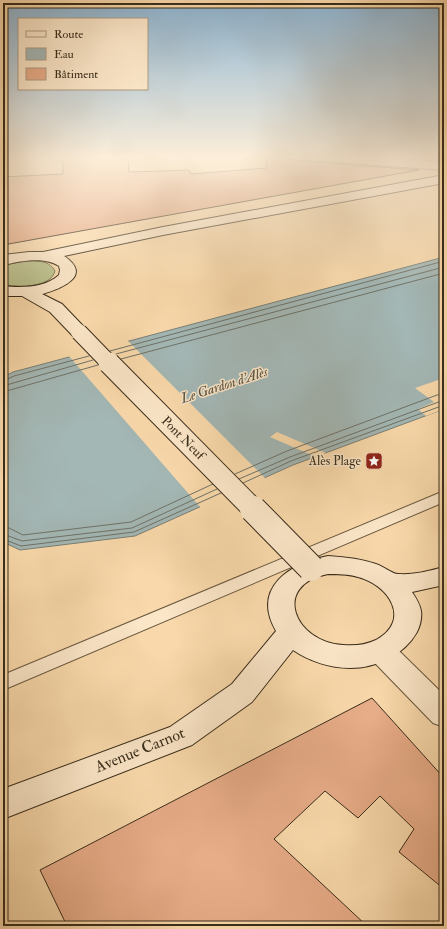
<svg xmlns="http://www.w3.org/2000/svg" width="447" height="929" viewBox="0 0 447 929" font-family="'IM FELL Double Pica',serif">
  <style>
    .green { fill: #b9c08c; stroke: #797653 }
    .water { fill: #a3b7b5; stroke: #797f77 }
    .pier { fill: #f9d9ab }
    .lines { fill: none; stroke-linecap: round; stroke-linejoin: round }
    .shore { stroke: #6e7268; stroke-width: 1 }
    .building { fill: #e7ac88; stroke: #392c1a }
    .service-casing { stroke: #69573e; stroke-width: 2 }
    .minor-casing { stroke: #69573e; stroke-width: 2 }
    .tertiary-casing { stroke: #69573e; stroke-width: 2 }
    .secondary-casing { stroke: #392c1a; stroke-width: 2 }
    .service { fill: #fbe6c8; fill-rule: evenodd }
    .minor { fill: #fbe6c8; fill-rule: evenodd }
    .tertiary { fill: #fbe6c8; fill-rule: evenodd }
    .secondary { fill: #fbe6c8; fill-rule: evenodd }
    .secondary-bridge-far2-casing { stroke: #392c1a; stroke-width: 18; stroke-linecap: butt }
    .secondary-bridge-far1-casing { stroke: #392c1a; stroke-width: 23; stroke-linecap: butt }
    .secondary-bridge-casing { stroke: #392c1a; stroke-width: 28; stroke-linecap: butt }
    .secondary-bridge-far2 { stroke: #fbe6c8; stroke-width: 16 }
    .secondary-bridge-far1 { stroke: #fbe6c8; stroke-width: 21 }
    .secondary-bridge { stroke: #fbe6c8; stroke-width: 26 }
    .labels { text-anchor: middle; dominant-baseline: central; stroke-width: 3; stroke-linejoin: round; paint-order: stroke }
    .street-label { font-size: 13px; fill: #392c1a; stroke: #fbe6c8 }
    .poi-label { font-size: 13px; fill: #392c1a; stroke: #fbe6c8; text-anchor: end }
    .water-label { font-size: 14px; font-style: italic; fill: #544f41; stroke: #fbe6c8 }
    .near-street-label { font-size: 16px; fill: #392c1a; stroke: #fbe6c8 }
  </style>
  <rect width="100%" height="100%" fill="#f9d9ab"/>
  <filter id="stains"><feTurbulence type="fractalNoise" baseFrequency=".005" numOctaves="4"/><feColorMatrix values="0 0 0 0 .2 0 0 0 0 .09 0 0 0 0 .02 0 0 0 .5 -.17"/></filter>
  <radialGradient id="worn" r=".72"><stop offset=".6" stop-color="#630" stop-opacity="0"/><stop offset="1" stop-color="#630" stop-opacity=".3"/></radialGradient>
  <path class="green" d="M 22,261 C 33,261 49,259 55,271 C 51,288 17,288 3,284 L 3,266 Z"/>
  <path class="water" d="M 444,257 L 444,409 L 293,465 L 135,536 L 20,550 L 3,542 L 3,377 L 13,372 Z"/>
  <path class="pier" d="M 127,340 L 266,479 L 201,508 L 68,355 Z
    M 444,378 L 444,409 L 426,416 L 418,409 L 434,402 L 415,388 Z
    M 277,432 L 326,453 L 316,457 L 270,437 Z"/>
  <g class="lines">
    <path class="shore" d="M 110,351 L 444,261
      M 116,354 L 444,267
      M 121,359 L 444,273
      M 3,381 L 14,376 L 89,356
      M 3,386 L 93,360
      M 3,392 L 98,365
      M 235,474 L 287,451 L 437,395 L 444,394
      M 239,479 L 290,457 L 444,400
      M 243,483 L 291,461 L 444,405
      M 3,528 L 9,528 L 23,535 L 131,522 L 213,484
      M 3,534 L 22,541 L 132,528 L 217,489
      M 3,539 L 21,546 L 134,532 L 221,493"/>
  </g>
  <path class="building" d="M 266,156 L 286,156 L 288,159 L 293,160 L 419,170 L 3,245 L 3,177 L 63,174 L 63,158 L 128,157 L 129,172 L 189,170 L 191,174 L 267,168 Z
    M 372,698 L 444,778 L 444,889 L 399,852 L 414,829 L 380,796 L 358,818 L 325,791 L 274,839 L 367,926 L 67,926 L 40,870 Z"/>
  <g class="lines">
    <defs>
      <path id="service" d="M 444,491 L 444,502 L 3,690 L 3,675 Z"/>
      <path id="minor" d="M 287,156 L 358,156 L 444,162 L 444,170 L 293,159 L 289,158 Z"/>
      <path id="tertiary" d="M 381,640 L 391,643 L 444,695 L 444,727 L 433,723 L 371,659 L 367,651 L 371,643 Z"/>
      <path id="secondary" d="M 444,175 L 444,183 L 163,235 L 64,256 C 94,276 60,289 42,294 L 62,304 L 85,328 L 88,332 L 85,336 L 79,337 L 73,336 L 50,312 L 22,296 L 3,296 L 3,286 C 21,288 45,288 59,275 L 60,270 L 59,266 C 44,256 20,261 3,265 L 3,255 L 29,252 L 43,252 L 163,227 Z
        M 328,556 C 345,557 361,559 376,564 C 383,566 392,574 398,574 C 414,575 429,571 444,567 L 444,585 L 412,592 C 416,598 420,604 421,611 C 422,618 420,626 417,632 C 404,655 377,668 350,668 C 330,668 309,661 293,650 L 252,702 L 192,745 L 3,819 L 3,789 L 170,727 L 232,684 L 276,631 C 251,588 290,563 328,556 ZM 328,574 C 338,574 349,574 358,577 C 389,585 412,620 376,640 C 365,645 355,646 343,645 C 294,642 271,585 328,574 Z"/>
    </defs>
    <use href="#service" class="service-casing"/>
    <use href="#minor" class="minor-casing"/>
    <use href="#tertiary" class="tertiary-casing"/>
    <use href="#secondary" class="secondary-casing"/>
    <use href="#service" class="service"/>
    <use href="#minor" class="minor"/>
    <use href="#tertiary" class="tertiary"/>
    <use href="#secondary" class="secondary"/>
    <defs>
      <path id="secondary-bridge-far2" d="M 79,332 L 110,364"/>
      <path id="secondary-bridge-far1" d="M 109,363 L 254,510"/>
      <path id="secondary-bridge" d="M 253,509 L 311,568"/>
    </defs>
    <use href="#secondary-bridge-far2" class="secondary-bridge-far2-casing"/>
    <use href="#secondary-bridge-far1" class="secondary-bridge-far1-casing"/>
    <use href="#secondary-bridge" class="secondary-bridge-casing"/>
    <use href="#secondary-bridge-far2" class="secondary-bridge-far2"/>
    <use href="#secondary-bridge-far1" class="secondary-bridge-far1"/>
    <use href="#secondary-bridge" class="secondary-bridge"/>
  </g>
  <linearGradient id="sky" x2="0" y2="1"><stop stop-color="#8cb5d4"/><stop offset="0.55" stop-color="#fceed9"/><stop offset="1" stop-color="#fceed9" stop-opacity="0"/></linearGradient>
  <rect width="447" height="286" fill="url(#sky)"/>
  <defs>
    <symbol id="sight-square" viewBox="-11 -11 22 22"><rect x="-9" y="-9" width="18" height="18" rx="4" fill="#8f2418" stroke="#fbe6c8"/><path d="M0-6L1.8-2.2L6-1.7L2.9 1.2L3.7 5.4L0 3.3L-3.7 5.4L-2.9 1.2L-6-1.7L-1.8-2.2Z" fill="#fff"/></symbol>
  </defs>
  <g fill-rule="evenodd">
    <use href="#sight-square" x="364" y="451" width="20" height="20"/>
  </g>
  <g class="labels">
    <g class="street-label">
      <text transform="translate(183 438) rotate(45)">Pont Neuf</text>
    </g>
    <g class="poi-label">
      <text x="361" y="461">Alès Plage</text>
    </g>
    <g class="water-label">
      <text transform="translate(224 385) rotate(-18)">Le Gardon d'Alès</text>
    </g>
    <g class="near-street-label">
      <text transform="translate(140 750) rotate(-22)">Avenue Carnot</text>
    </g>
  </g>
  <rect width="447" height="929" fill="none" stroke="#f9d9ab" stroke-width="16"/>
  <rect x="4" y="4" width="439" height="921" fill="none" stroke="#392c1a" stroke-width="2"/>
  <rect x="8" y="8" width="431" height="913" fill="none" stroke="#392c1a"/>
  <rect x="18" y="18" width="130" height="72" fill="#fbe6c8" stroke="#ad9c82"/>
  <rect x="26" y="31" width="20" height="6" fill="#fbe6c8" stroke="#ad9c82"/>
  <text x="54" y="38" font-size="12" fill="#392c1a">Route</text>
  <rect x="26" y="48" width="20" height="12" fill="#a3b7b5" stroke="#ad9c82"/>
  <text x="54" y="58" font-size="12" fill="#392c1a">Eau</text>
  <rect x="26" y="68" width="20" height="12" fill="#e7ac88" stroke="#ad9c82"/>
  <text x="54" y="78" font-size="12" fill="#392c1a">Bâtiment</text>
  <rect width="100%" height="100%" filter="url(#stains)"/>
  <rect width="100%" height="100%" fill="url(#worn)"/>
</svg>
